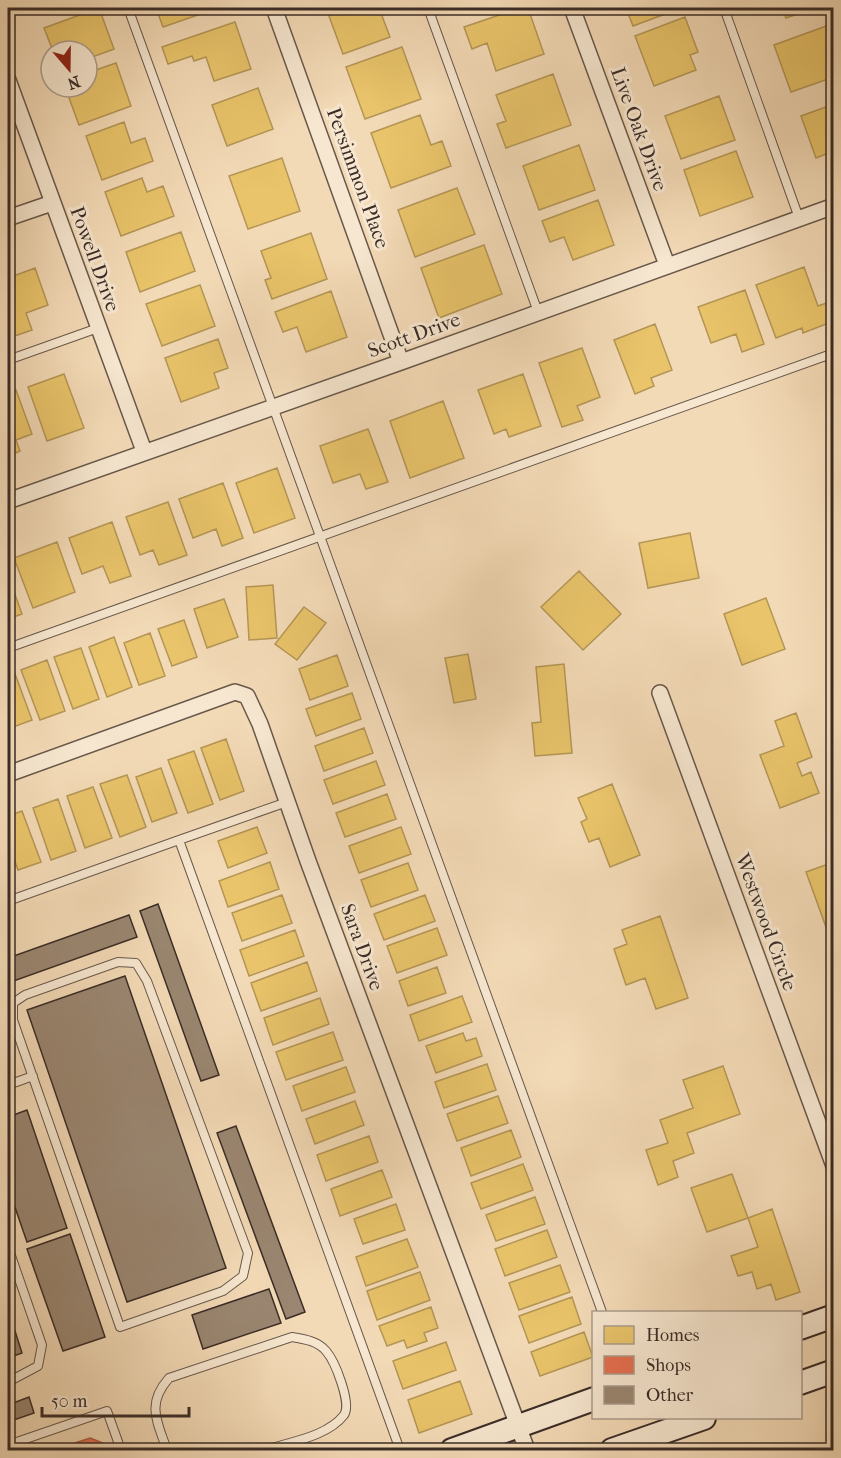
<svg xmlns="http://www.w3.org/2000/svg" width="841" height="1458" viewBox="0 0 841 1458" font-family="'IM FELL French Canon',serif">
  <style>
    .homes { fill: #e9c46a; stroke: #b49656; stroke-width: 1.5 }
    .shops { fill: #e76f51; stroke: #b35b44; stroke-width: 1.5 }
    .building { fill: #9a8671; stroke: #3a2c27; stroke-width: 1.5 }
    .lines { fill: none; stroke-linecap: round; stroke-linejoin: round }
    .lane-casing { stroke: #68584b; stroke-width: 10 }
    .street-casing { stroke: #68584b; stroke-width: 18 }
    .secondary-casing { stroke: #3a2c27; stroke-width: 26 }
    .lane { stroke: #f7e7d0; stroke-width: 8 }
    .street { stroke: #f7e7d0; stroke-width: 15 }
    .secondary { stroke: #f7e7d0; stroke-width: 22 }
    .labels { text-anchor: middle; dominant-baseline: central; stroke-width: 6; stroke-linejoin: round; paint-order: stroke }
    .street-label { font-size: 20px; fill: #3a2c27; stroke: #f7e7d0 }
  </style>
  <rect width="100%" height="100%" fill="#f3dab6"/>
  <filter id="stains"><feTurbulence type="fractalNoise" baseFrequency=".00333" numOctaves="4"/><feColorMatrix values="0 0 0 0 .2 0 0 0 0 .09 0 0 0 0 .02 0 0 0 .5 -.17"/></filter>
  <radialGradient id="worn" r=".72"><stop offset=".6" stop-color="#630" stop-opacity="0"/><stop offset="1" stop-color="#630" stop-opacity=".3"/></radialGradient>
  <path class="homes" d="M 99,8 L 114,49 L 87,59 L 87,51 L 53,51 L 44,28 Z
    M 156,8 L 218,8 L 163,27 Z
    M 326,8 L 379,8 L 390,37 L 343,54 Z
    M 520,8 L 528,8 L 544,54 L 496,71 L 487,43 L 472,49 L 464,27 Z
    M 626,8 L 675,8 L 676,10 L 633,26 Z
    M 782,8 L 816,8 L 786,18 Z
    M 685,17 L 698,52 L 690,55 L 696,70 L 654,86 L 635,36 Z
    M 235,22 L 251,69 L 214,81 L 206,57 L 194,61 L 192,56 L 168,64 L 162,47 Z
    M 829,25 L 834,36 L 834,77 L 791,92 L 774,45 Z
    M 402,47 L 421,99 L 365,119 L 346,67 Z
    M 116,63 L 131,106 L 79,125 L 65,87 L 87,87 L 87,73 Z
    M 553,74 L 571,125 L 506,148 L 497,124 L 506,121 L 496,95 Z
    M 258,88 L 273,129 L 227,146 L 212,105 Z
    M 719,96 L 735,140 L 681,159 L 665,116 Z
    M 834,104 L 834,151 L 816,158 L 801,116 Z
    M 420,115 L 431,145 L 442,141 L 451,166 L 391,188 L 371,133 Z
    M 124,122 L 131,143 L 145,138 L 153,161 L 102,180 L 86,136 Z
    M 579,145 L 595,190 L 539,210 L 523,166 Z
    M 736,151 L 753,197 L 700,216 L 684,170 Z
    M 282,158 L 300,211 L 248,229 L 229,176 Z
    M 142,178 L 147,192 L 163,186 L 174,216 L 121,236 L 105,192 Z
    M 457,188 L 475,234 L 415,257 L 398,210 Z
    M 598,200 L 614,245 L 573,260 L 564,237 L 550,242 L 542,221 Z
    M 181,232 L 195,271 L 140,292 L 126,252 Z
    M 311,233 L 327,279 L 272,299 L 265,280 L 271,278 L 261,251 Z
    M 484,245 L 502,294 L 439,318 L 421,268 Z
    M 804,267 L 818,306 L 832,301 L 834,321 L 803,333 L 802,328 L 776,338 L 756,285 Z
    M 35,268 L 48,305 L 26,313 L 32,330 L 9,338 L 8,278 Z
    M 200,285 L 215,326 L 162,346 L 146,304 Z
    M 745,290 L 764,344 L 742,352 L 736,334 L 711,343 L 698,307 Z
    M 331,291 L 347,337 L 306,352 L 297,327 L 283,332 L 275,312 Z
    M 655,324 L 672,370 L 651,378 L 654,386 L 635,394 L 614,340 Z
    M 218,339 L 228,368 L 214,373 L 219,388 L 181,402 L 165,358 Z
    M 582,348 L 600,397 L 577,406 L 583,420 L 562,427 L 539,363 Z
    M 64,374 L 84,428 L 47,441 L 28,387 Z
    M 523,374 L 541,426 L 509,437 L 506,429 L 494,434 L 478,390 Z
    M 16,390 L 32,434 L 16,440 L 20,451 L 8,456 L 8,393 Z
    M 443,401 L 464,458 L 410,478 L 390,421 Z
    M 368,429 L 388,482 L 366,489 L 360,474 L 333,483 L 320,446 Z
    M 277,468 L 295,518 L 254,533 L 236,483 Z
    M 223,483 L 243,538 L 222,546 L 216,529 L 193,538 L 179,499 Z
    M 168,502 L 187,555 L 159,565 L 153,550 L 140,555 L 126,517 Z
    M 112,522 L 131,576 L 110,583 L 103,566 L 82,574 L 69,538 Z
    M 690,533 L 699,578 L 648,588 L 639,543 Z
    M 57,542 L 75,592 L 33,608 L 14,558 Z
    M 579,571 L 621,614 L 583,650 L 541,607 Z
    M 8,575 L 22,614 L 8,619 Z
    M 273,585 L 277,638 L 249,640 L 246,587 Z
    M 766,598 L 785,649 L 742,665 L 724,614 Z
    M 224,599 L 238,637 L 207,648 L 194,609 Z
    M 304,607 L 326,623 L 297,660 L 275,644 Z
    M 184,620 L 197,657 L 172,666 L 158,629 Z
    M 150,633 L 165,676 L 139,685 L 124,643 Z
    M 114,637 L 132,687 L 107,697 L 89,647 Z
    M 81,648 L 99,699 L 73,709 L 54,657 Z
    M 468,654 L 476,699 L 454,703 L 445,658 Z
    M 337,655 L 348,686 L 310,700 L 299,669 Z
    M 47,660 L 65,711 L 40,720 L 21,670 Z
    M 564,664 L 572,753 L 535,756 L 532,723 L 541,722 L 536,667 Z
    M 14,671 L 32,720 L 8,729 L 8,673 Z
    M 352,693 L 361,719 L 316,736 L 306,709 Z
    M 796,713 L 812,757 L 797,763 L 802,776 L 811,772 L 819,793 L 780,808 L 760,755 L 784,746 L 775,721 Z
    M 364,728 L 373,753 L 324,771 L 315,746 Z
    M 226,739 L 244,791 L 220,800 L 201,748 Z
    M 194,751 L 213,804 L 188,813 L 168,760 Z
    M 376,761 L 385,785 L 333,804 L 324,780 Z
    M 161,768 L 177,813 L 152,822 L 136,777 Z
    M 127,775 L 146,827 L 120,837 L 100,784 Z
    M 612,784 L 640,855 L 610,867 L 599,838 L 589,842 L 581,822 L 587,819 L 578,798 Z
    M 93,787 L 112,838 L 85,848 L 67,796 Z
    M 387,794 L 396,819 L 345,837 L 336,813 Z
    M 58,799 L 76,851 L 51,860 L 33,808 Z
    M 22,811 L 41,862 L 18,870 L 8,842 L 8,816 Z
    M 257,827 L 267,853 L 228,868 L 218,841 Z
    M 401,827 L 411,854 L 359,873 L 349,846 Z
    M 270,862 L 279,889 L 228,907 L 219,881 Z
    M 834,862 L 834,937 L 830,938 L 806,872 Z
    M 408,863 L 418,890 L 371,907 L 361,880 Z
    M 282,895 L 292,923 L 242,941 L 232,913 Z
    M 425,895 L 435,921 L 384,940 L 374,914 Z
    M 660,916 L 688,998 L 656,1009 L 645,978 L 626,985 L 614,949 L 627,944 L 622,930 Z
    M 437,928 L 447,955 L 397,973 L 387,946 Z
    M 295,930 L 304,956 L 249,976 L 240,950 Z
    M 307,962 L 317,991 L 261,1011 L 251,983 Z
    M 437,967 L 446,993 L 408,1006 L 399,981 Z
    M 462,996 L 472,1022 L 419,1041 L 410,1015 Z
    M 320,998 L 329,1024 L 273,1045 L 264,1018 Z
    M 333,1032 L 343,1060 L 286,1080 L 276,1052 Z
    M 463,1033 L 466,1041 L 476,1038 L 482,1056 L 436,1073 L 426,1046 Z
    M 487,1064 L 496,1090 L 444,1108 L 435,1082 Z
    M 723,1066 L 740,1114 L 687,1133 L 694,1153 L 673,1161 L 678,1177 L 658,1185 L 646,1150 L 668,1143 L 660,1120 L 693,1108 L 683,1080 Z
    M 346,1067 L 355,1092 L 302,1111 L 293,1086 Z
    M 498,1096 L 508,1123 L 457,1141 L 447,1114 Z
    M 355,1101 L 364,1125 L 315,1144 L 306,1119 Z
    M 511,1130 L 521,1157 L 471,1176 L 461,1148 Z
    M 369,1136 L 378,1162 L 326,1181 L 317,1155 Z
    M 523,1164 L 533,1190 L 481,1209 L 471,1183 Z
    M 382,1170 L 392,1197 L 340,1216 L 331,1189 Z
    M 732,1174 L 748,1218 L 707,1232 L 691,1188 Z
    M 535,1197 L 545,1224 L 496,1241 L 486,1215 Z
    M 396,1204 L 405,1230 L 363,1244 L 354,1219 Z
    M 772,1209 L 800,1292 L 776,1300 L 771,1284 L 757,1289 L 752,1272 L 738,1276 L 731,1256 L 758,1247 L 748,1218 Z
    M 547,1230 L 557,1257 L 505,1276 L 495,1249 Z
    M 407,1239 L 418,1267 L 366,1286 L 356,1257 Z
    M 560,1265 L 570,1292 L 519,1310 L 509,1283 Z
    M 420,1272 L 430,1300 L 377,1320 L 367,1291 Z
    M 572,1297 L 581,1324 L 529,1343 L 519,1316 Z
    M 431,1307 L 438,1328 L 424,1333 L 427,1341 L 407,1348 L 404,1340 L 387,1346 L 379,1326 Z
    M 584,1332 L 593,1357 L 540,1376 L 531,1352 Z
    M 446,1342 L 456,1370 L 403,1389 L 393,1361 Z
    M 460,1381 L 472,1414 L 419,1433 L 408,1400 Z"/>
  <path class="shops" d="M 90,1438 L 103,1443 L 106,1450 L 61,1450 L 60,1448 Z"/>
  <path class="building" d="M 158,904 L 219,1075 L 201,1081 L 140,911 Z
    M 129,915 L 137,937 L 8,983 L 8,958 Z
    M 125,976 L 226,1268 L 127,1302 L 27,1010 Z
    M 27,1110 L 67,1228 L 27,1242 L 8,1187 L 8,1117 Z
    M 236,1126 L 305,1312 L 286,1319 L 217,1133 Z
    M 70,1234 L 105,1337 L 63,1351 L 27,1249 Z
    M 269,1289 L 281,1323 L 203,1349 L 192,1315 Z
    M 8,1309 L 22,1353 L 8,1358 Z
    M 29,1397 L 34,1413 L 8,1422 L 8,1405 Z"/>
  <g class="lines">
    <defs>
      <path id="lane" d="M 128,8 L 602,1312
        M 428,8 L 538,312
        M 724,8 L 799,218
        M 828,355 L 834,371
        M 8,360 L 98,328
        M 8,648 L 834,353
        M 179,840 L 287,802
        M 8,901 L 179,840 L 400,1450
        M 118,962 L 136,963 L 147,981 L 248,1253 L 243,1276 L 223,1291 L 120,1327 L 13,1020 L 13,1003 L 25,995 Z
        M 8,1085 L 33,1076
        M 8,1247 L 42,1345 L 38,1366 L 8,1382
        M 8,1445 L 107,1411 L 121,1450
        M 167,1450 C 157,1421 146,1404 169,1378 L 292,1337 C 304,1339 318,1341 326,1351 C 335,1361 352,1404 344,1415 C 327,1437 289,1442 265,1450"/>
      <path id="street" d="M 274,8 L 401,362
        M 572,8 L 667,265
        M 8,80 L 144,451
        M 8,218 L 52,203
        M 8,501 L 401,362 L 834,206
        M 660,693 L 834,1166
        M 8,774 L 235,692 L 247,696 L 260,724 L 308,861 L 527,1450"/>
      <path id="secondary" d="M 800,1328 L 834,1316
        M 800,1383 L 834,1371
        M 452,1450 L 594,1399
        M 612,1450 L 704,1418"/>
    </defs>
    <use href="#lane" class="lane-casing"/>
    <use href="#street" class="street-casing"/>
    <use href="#secondary" class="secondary-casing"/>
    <use href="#lane" class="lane"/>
    <use href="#street" class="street"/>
    <use href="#secondary" class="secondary"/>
  </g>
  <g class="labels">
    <g class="street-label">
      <text transform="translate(639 129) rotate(70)">Live Oak Drive</text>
      <text transform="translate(358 178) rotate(70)">Persimmon Place</text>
      <text transform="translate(95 259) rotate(70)">Powell Drive</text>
      <text transform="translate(414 335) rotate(-20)">Scott Drive</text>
      <text transform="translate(766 922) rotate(70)">Westwood Circle</text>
      <text transform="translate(362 947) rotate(70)">Sara Drive</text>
    </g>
  </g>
  <rect width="841" height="1458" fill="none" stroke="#f3dab6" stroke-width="30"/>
  <rect x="9" y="9" width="823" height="1440" fill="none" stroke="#3a2c27" stroke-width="3"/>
  <rect x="15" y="15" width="811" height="1428" fill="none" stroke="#3a2c27" stroke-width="1.5"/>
  <rect x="592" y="1311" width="210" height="108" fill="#f7e7d0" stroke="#ab9c8c" stroke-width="1.5"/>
  <rect x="604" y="1326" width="30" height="18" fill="#e9c46a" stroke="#ab9c8c" stroke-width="1.5"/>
  <text x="646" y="1341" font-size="18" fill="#3a2c27">Homes</text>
  <rect x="604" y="1356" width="30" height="18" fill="#e76f51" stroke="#ab9c8c" stroke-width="1.5"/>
  <text x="646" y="1371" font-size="18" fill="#3a2c27">Shops</text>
  <rect x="604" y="1386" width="30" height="18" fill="#9a8671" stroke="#ab9c8c" stroke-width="1.5"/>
  <text x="646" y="1401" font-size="18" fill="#3a2c27">Other</text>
  <g transform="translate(69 69) rotate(160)"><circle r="28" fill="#f7e7d0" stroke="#ab9c8c" stroke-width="1.5"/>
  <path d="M0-4.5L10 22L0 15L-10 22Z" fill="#8f2418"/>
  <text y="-9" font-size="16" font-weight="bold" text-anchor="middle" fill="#3a2c27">N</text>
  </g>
  <path d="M42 1407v9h147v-9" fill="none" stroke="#3a2c27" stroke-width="3"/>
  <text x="51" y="1407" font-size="18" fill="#3a2c27" stroke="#f7e7d0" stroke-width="4.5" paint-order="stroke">50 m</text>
  <rect width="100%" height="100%" filter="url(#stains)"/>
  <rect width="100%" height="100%" fill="url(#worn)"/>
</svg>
